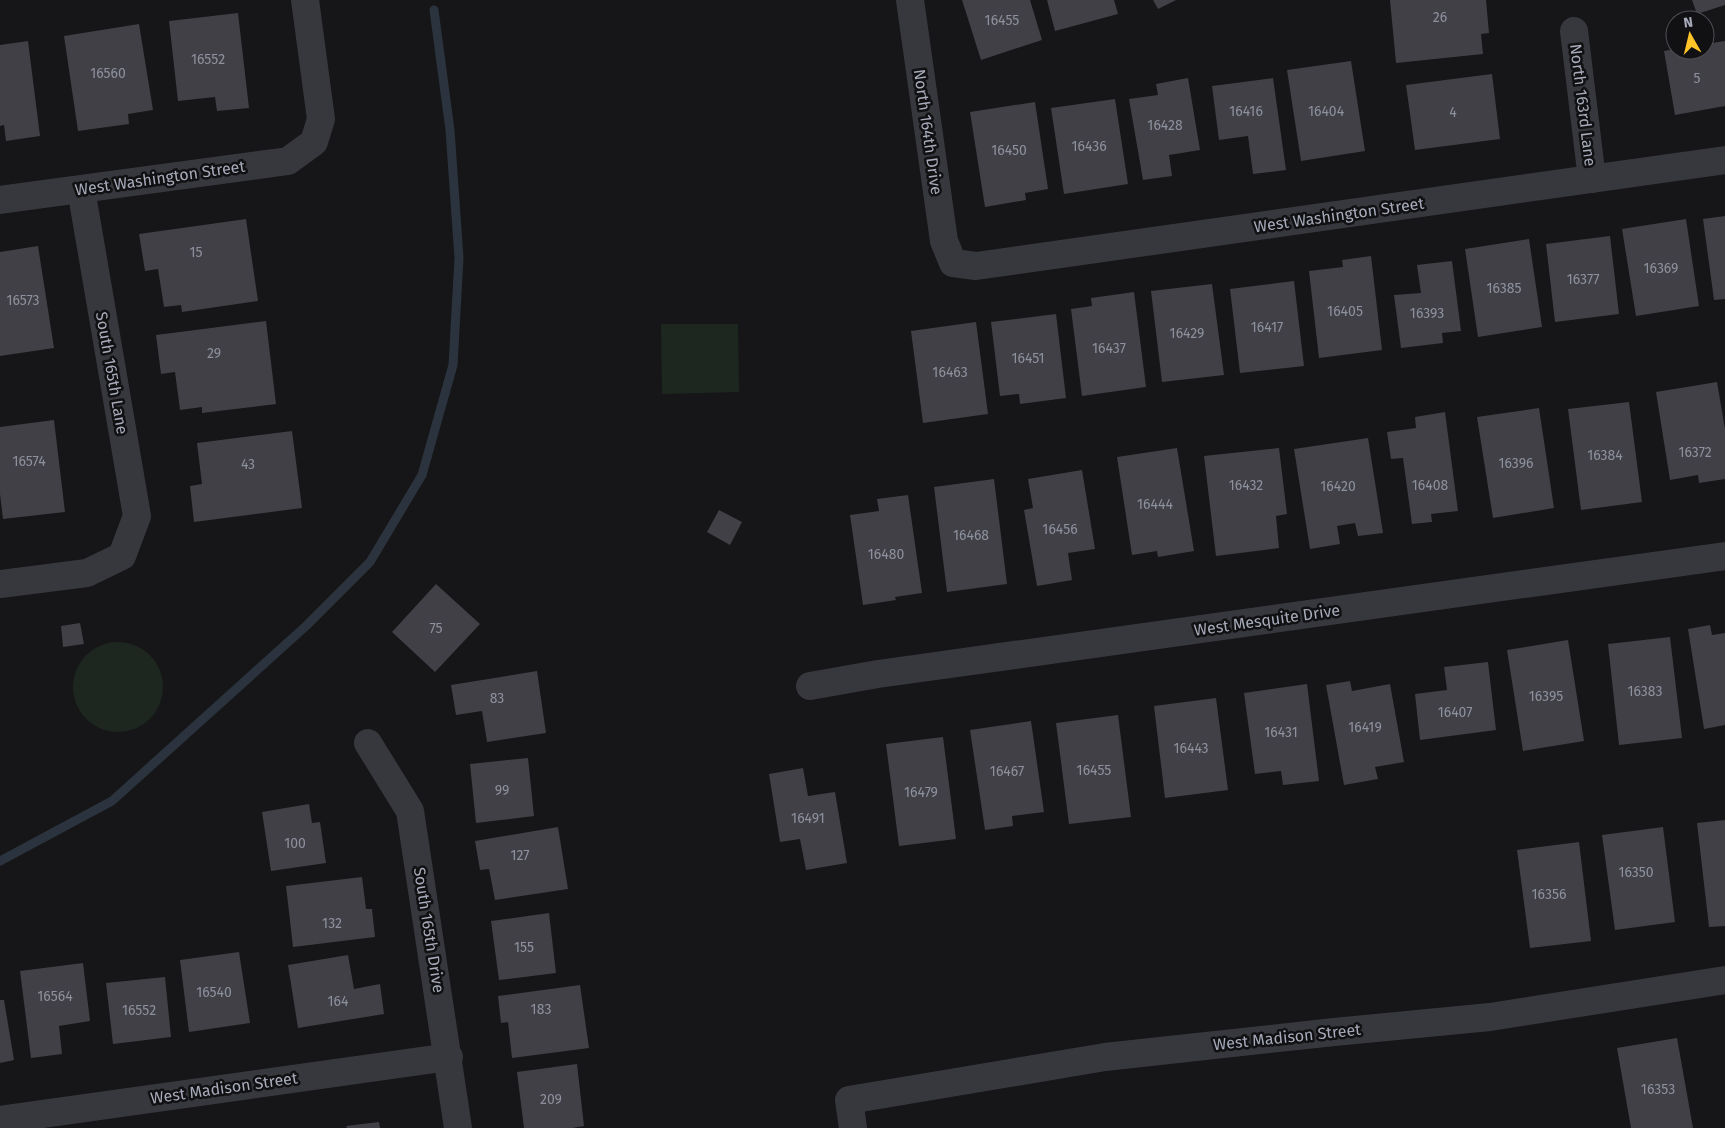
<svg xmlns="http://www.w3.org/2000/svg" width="1725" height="1128" viewBox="0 0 1725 1128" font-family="'Fira Sans',sans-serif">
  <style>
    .green { fill: #1d271f }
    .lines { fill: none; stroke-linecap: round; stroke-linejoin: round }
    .stream { stroke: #2b343e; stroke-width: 9 }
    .building { fill: #404046 }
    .minor { stroke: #37373e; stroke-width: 28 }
    .labels { text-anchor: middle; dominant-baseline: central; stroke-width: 5; stroke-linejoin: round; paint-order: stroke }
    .number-label { font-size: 14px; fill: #8d909d }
    .street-label { font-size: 16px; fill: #a7abba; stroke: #111113 }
  </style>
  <rect width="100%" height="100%" fill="#161618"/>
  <path class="green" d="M 661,324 L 738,324 L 739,392 L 662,394 Z
    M73 687a45 45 0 1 1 90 0a45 45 0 1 1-90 0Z"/>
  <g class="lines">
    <path class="stream" d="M 0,861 L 112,801 L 306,626 L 370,562 L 422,475 L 453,365 L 459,258 L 450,130 L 434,10"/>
  </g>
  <path class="building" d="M 962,0 L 1030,0 L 1042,40 L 981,60 Z
    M 1047,0 L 1114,0 L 1118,14 L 1055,31 Z
    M 1153,0 L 1176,0 L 1158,9 Z
    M 1390,0 L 1486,0 L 1489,33 L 1481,34 L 1483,54 L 1396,63 Z
    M 1692,0 L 1725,0 L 1725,5 L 1697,14 Z
    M 238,13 L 249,108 L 217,111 L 215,97 L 178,101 L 169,21 Z
    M 139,24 L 153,110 L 128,114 L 129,124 L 78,131 L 64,36 Z
    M 28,41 L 40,136 L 6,141 L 4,125 L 0,126 L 0,45 Z
    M 1725,41 L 1725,106 L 1675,115 L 1664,51 L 1675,49 L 1705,50 L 1705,44 Z
    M 1351,61 L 1365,151 L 1301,161 L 1287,70 Z
    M 1492,74 L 1500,139 L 1415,150 L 1406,85 Z
    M 1188,78 L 1200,150 L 1169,155 L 1172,176 L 1143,180 L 1129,99 L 1158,95 L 1156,84 Z
    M 1273,78 L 1286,170 L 1253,174 L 1248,136 L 1219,140 L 1212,86 Z
    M 1115,99 L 1128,184 L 1064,194 L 1051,108 Z
    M 1035,102 L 1048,189 L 1025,193 L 1026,200 L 985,207 L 970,112 Z
    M 1725,216 L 1725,299 L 1714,300 L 1703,219 Z
    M 246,219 L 258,301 L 182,312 L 181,305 L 164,307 L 158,269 L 145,271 L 139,234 Z
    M 1686,219 L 1699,306 L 1636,316 L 1622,229 Z
    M 1610,236 L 1619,314 L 1555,322 L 1546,244 Z
    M 1529,239 L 1542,327 L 1478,337 L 1465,249 Z
    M 38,246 L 54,348 L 0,356 L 0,252 Z
    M 1371,256 L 1382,350 L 1319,358 L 1309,271 L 1343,267 L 1342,260 Z
    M 1452,261 L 1461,331 L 1442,333 L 1443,343 L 1401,348 L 1394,295 L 1421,293 L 1417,265 Z
    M 1294,281 L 1304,366 L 1240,373 L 1230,289 Z
    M 1212,284 L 1224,375 L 1162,382 L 1151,291 Z
    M 1134,292 L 1146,387 L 1082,396 L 1071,309 L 1092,306 L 1091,298 Z
    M 1056,314 L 1066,398 L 1020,404 L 1019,394 L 1000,396 L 991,322 Z
    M 266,321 L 276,404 L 202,413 L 202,407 L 180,410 L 175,372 L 161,374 L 156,335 Z
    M 976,322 L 988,414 L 923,423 L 911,331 Z
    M 1717,382 L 1725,429 L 1725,479 L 1699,483 L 1698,475 L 1670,480 L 1656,392 Z
    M 1629,402 L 1642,502 L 1581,510 L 1568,409 Z
    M 1539,408 L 1554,508 L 1493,518 L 1477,417 Z
    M 1445,412 L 1458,511 L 1431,514 L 1432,522 L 1412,524 L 1403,458 L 1391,459 L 1387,432 L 1416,428 L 1415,417 Z
    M 54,420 L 65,512 L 3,519 L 0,494 L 0,427 Z
    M 292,431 L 302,508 L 194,522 L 190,486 L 202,484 L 197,443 Z
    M 1368,438 L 1383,533 L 1358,536 L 1355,523 L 1337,526 L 1340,544 L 1310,549 L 1294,449 Z
    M 1177,448 L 1194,551 L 1158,557 L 1157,551 L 1132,555 L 1117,457 Z
    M 1279,448 L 1287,514 L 1276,516 L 1279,548 L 1216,556 L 1204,456 Z
    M 1082,470 L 1095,549 L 1068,553 L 1072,580 L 1037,586 L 1024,510 L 1033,508 L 1028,479 Z
    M 994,479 L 1007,584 L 947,592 L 934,487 Z
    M 908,495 L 922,593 L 895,597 L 896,600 L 863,605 L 850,515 L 879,511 L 877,499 Z
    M 719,510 L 742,522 L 730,545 L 707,532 Z
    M 436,584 L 480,624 L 435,672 L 392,632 Z
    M 80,623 L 84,644 L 63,647 L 61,626 Z
    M 1710,625 L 1712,635 L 1725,633 L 1725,725 L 1704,729 L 1688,629 Z
    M 1670,637 L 1682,738 L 1619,745 L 1608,644 Z
    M 1568,640 L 1584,741 L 1523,751 L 1507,650 Z
    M 1488,662 L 1496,730 L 1420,740 L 1415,694 L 1447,690 L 1444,667 Z
    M 537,671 L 546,733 L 487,742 L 482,711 L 456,715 L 451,685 Z
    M 1350,681 L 1352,691 L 1390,684 L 1404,762 L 1375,767 L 1378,779 L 1344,785 L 1326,685 Z
    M 1307,684 L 1319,781 L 1283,785 L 1281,771 L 1255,774 L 1244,693 Z
    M 1216,698 L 1228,790 L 1165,798 L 1154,706 Z
    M 1118,715 L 1131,817 L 1069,824 L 1056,723 Z
    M 1031,721 L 1044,812 L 1012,816 L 1013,826 L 985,830 L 970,730 Z
    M 943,737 L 956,839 L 899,846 L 886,744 Z
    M 528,758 L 534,816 L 476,823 L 470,764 Z
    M 803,768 L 808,796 L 835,792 L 847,863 L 806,870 L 800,839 L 780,842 L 769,774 Z
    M 309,804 L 312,823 L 320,822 L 326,863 L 271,871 L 262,812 Z
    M 1725,820 L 1725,926 L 1709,927 L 1697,823 Z
    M 558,827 L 568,889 L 495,900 L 489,869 L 480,870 L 475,841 Z
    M 1663,827 L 1675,922 L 1615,930 L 1602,835 Z
    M 1579,842 L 1591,941 L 1530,948 L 1517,850 Z
    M 362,877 L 366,909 L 372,909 L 375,937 L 293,947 L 286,886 Z
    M 549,913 L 556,973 L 499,980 L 491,921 Z
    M 239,952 L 250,1023 L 189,1032 L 180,960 Z
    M 348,955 L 354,989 L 380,984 L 384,1014 L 298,1028 L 288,965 Z
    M 83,963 L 90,1021 L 59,1026 L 62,1054 L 31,1058 L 20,971 Z
    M 165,977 L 171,1037 L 113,1044 L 106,983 Z
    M 580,985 L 589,1048 L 512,1058 L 508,1022 L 501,1023 L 498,996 Z
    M 0,1000 L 4,1000 L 14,1060 L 0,1063 Z
    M 1677,1038 L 1693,1128 L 1631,1128 L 1617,1048 Z
    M 577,1064 L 584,1126 L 572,1128 L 524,1128 L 517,1072 Z
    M 379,1122 L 380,1128 L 347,1128 L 346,1126 Z"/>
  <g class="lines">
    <path class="minor" d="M 910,0 L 944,241 L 953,263 L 976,266 L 1725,160
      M 1574,31 L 1592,179
      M 0,200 L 288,161 L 314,142 L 321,119 L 305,0
      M 0,584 L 87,573 L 122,556 L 137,516 L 81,189
      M 810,686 L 878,674 L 1725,556
      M 368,743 L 410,811 L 458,1128
      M 0,1120 L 449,1057
      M 853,1128 L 849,1100 L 1105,1057 L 1334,1032 L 1490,1017 L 1725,980"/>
  </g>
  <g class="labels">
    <g class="number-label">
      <text x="1440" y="17">26</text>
      <text x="1002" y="20">16455</text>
      <text x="208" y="59">16552</text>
      <text x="108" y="73">16560</text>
      <text x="1697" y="78">5</text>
      <text x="1246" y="111">16416</text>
      <text x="1326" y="111">16404</text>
      <text x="1453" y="112">4</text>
      <text x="1165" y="125">16428</text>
      <text x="1089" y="146">16436</text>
      <text x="1009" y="150">16450</text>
      <text x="196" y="252">15</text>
      <text x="1661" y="268">16369</text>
      <text x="1583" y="279">16377</text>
      <text x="1504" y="288">16385</text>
      <text x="23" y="300">16573</text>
      <text x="1345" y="311">16405</text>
      <text x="1427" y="313">16393</text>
      <text x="1267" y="327">16417</text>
      <text x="1187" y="333">16429</text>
      <text x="1109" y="348">16437</text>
      <text x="214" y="353">29</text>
      <text x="1028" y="358">16451</text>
      <text x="950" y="372">16463</text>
      <text x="1695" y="452">16372</text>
      <text x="1605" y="455">16384</text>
      <text x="29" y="461">16574</text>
      <text x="1516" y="463">16396</text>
      <text x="248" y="464">43</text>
      <text x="1246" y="485">16432</text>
      <text x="1430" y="485">16408</text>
      <text x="1338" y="486">16420</text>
      <text x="1155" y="504">16444</text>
      <text x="1060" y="529">16456</text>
      <text x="971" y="535">16468</text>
      <text x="886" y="554">16480</text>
      <text x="436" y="628">75</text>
      <text x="1645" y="691">16383</text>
      <text x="1546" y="696">16395</text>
      <text x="497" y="698">83</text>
      <text x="1455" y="712">16407</text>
      <text x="1365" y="727">16419</text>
      <text x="1281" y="732">16431</text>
      <text x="1191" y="748">16443</text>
      <text x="1094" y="770">16455</text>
      <text x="1007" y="771">16467</text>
      <text x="502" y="790">99</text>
      <text x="921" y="792">16479</text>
      <text x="808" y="818">16491</text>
      <text x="295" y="843">100</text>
      <text x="520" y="855">127</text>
      <text x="1636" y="872">16350</text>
      <text x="1549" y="894">16356</text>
      <text x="332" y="923">132</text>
      <text x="524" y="947">155</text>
      <text x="214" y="992">16540</text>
      <text x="55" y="996">16564</text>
      <text x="338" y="1001">164</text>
      <text x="541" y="1009">183</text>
      <text x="139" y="1010">16552</text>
      <text x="1658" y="1089">16353</text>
      <text x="551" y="1099">209</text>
    </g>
    <g class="street-label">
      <text transform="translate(1583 105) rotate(83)">North 163rd Lane</text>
      <text transform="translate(928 132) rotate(82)">North 164th Drive</text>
      <text transform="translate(160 178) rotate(-8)">West Washington Street</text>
      <text transform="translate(1339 215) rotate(-8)">West Washington Street</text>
      <text transform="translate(112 373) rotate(80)">South 165th Lane</text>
      <text transform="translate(1267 620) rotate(-8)">West Mesquite Drive</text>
      <text transform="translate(429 930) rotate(81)">South 165th Drive</text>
      <text transform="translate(1287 1037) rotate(-6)">West Madison Street</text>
      <text transform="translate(224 1088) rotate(-8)">West Madison Street</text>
    </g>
  </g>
  <g transform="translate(1690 35) rotate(352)"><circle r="24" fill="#111113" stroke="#4d4f56"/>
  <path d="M0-4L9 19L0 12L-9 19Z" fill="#ffc427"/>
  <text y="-8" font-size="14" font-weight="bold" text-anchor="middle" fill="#a7abba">N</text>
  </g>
</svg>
